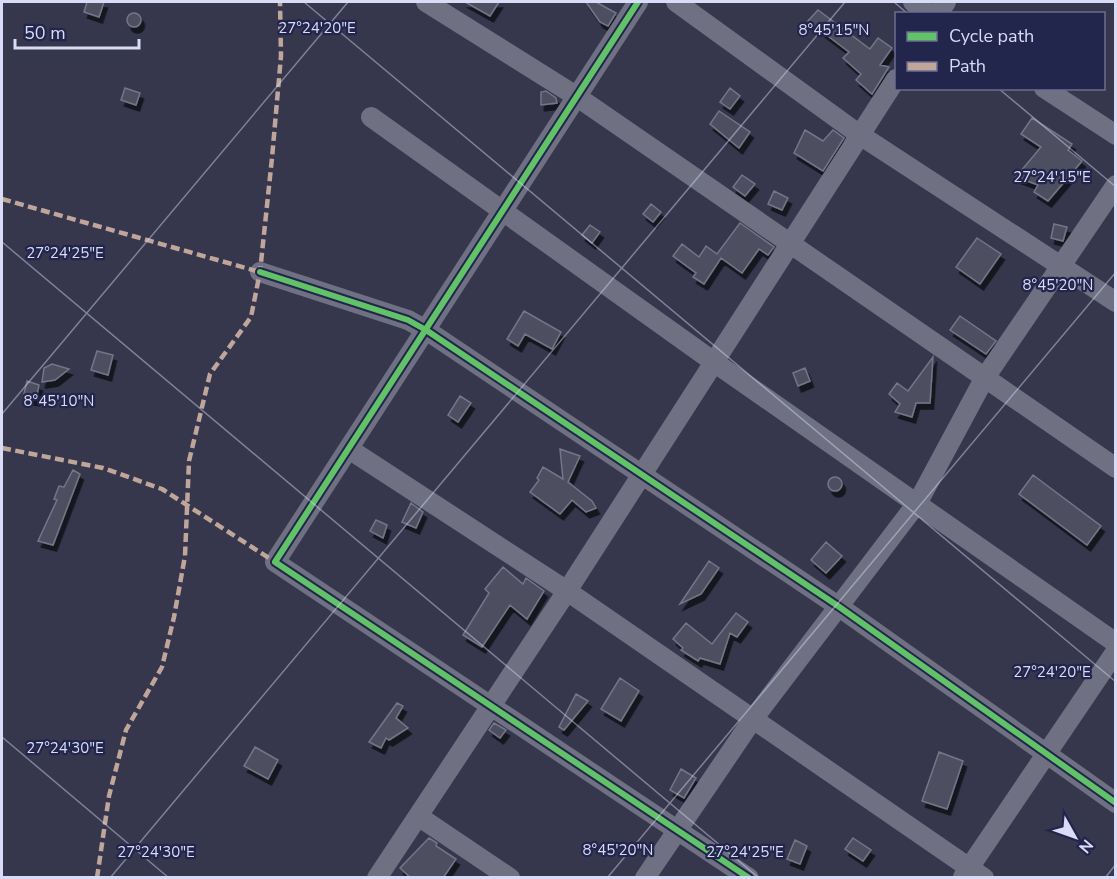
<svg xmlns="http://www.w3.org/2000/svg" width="1117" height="879" viewBox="0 0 1117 879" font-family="'Nunito Sans',sans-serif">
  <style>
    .building { fill: #4e4f61; stroke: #747588; stroke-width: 1.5; filter: url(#shadow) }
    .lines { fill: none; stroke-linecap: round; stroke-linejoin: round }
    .minor { stroke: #6f7183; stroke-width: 20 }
    .quiet { stroke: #c0a59a; stroke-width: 4.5; stroke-dasharray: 9 4.5; stroke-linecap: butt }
    .cycleway-casing { stroke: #22254c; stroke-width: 10 }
    .cycleway { stroke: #61c268; stroke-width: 6 }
    .ticks { fill: none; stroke: #d8dcf6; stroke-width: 1.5; stroke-opacity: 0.45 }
    .ticks-label { font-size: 15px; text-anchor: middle; fill: #d8dcf6; stroke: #22254c; stroke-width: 4.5; stroke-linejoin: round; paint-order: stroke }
  </style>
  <defs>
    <filter id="shadow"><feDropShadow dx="3.5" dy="6" stdDeviation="0" flood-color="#0009"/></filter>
  </defs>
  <rect width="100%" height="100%" fill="#36374d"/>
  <path class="building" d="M 87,2 L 104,2 L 99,17 L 84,12 Z
    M 465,2 L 499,2 L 490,16 Z
    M 586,2 L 596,2 L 616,13 L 608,26 L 600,22 Z
    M 818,10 L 870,49 L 878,38 L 892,48 L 880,65 L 889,67 L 872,94 L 856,80 L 861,74 L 843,58 L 849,52 L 808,21 Z
    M127 20a7 7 0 1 1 14 0a7 7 0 1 1-14 0Z
    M 125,88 L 140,93 L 136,105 L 121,100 Z
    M 730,88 L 740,96 L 730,109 L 720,102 Z
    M 546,91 L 556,98 L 557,103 L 541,105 L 541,92 Z
    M 719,111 L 750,132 L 739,148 L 710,124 Z
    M 1032,118 L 1072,144 L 1068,150 L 1082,161 L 1048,201 L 1034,192 L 1038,185 L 1016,177 L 1041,147 L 1021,134 Z
    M 805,130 L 823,141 L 833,130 L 844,138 L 823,171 L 794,153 Z
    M 742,175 L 755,184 L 745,196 L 733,187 Z
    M 774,191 L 788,198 L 782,210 L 768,204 Z
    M 651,204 L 661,212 L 653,222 L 643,214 Z
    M 740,223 L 774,247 L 768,255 L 759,249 L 742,273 L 721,258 L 704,284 L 693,277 L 696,273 L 673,256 L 682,244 L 699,257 L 706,246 L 717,254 Z
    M 1054,224 L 1067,227 L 1063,241 L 1051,238 Z
    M 590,225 L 600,232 L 592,243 L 582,235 Z
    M 977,238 L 1001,254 L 980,284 L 956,267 Z
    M 524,311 L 561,332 L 552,349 L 525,334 L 518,346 L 507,339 Z
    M 960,316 L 996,341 L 986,354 L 950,330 Z
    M 97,351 L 113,355 L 108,375 L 91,370 Z
    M 933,357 L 930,403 L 916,403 L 912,417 L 895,412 L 900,404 L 889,394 L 897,383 L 908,391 Z
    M 52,364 L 69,369 L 55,380 L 42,382 L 44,368 Z
    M 805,368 L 810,381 L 798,386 L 793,373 Z
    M 27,381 L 39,385 L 36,400 L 23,398 Z
    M 460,396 L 471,403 L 458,422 L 448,415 Z
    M 560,449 L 580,456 L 568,482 L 592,501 L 596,508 L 586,512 L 572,500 L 560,514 L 530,492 L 539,480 L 537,478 L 543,467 L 563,479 Z
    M 73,470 L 80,474 L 53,545 L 38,541 L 57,500 L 54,499 L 59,486 L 64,487 Z
    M 1033,475 L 1101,526 L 1087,545 L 1019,494 Z
    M828 484a7 7 0 1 1 14 0a7 7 0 1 1-14 0Z
    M 411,503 L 423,512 L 416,528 L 402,522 Z
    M 376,520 L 387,525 L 383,538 L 370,531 Z
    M 826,542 L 842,556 L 826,573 L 811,560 Z
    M 709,561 L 719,568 L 701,594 L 680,604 Z
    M 503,567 L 523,584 L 526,578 L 544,591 L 527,619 L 510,605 L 482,647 L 463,635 L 489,593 L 485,589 Z
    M 736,613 L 748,622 L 737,637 L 730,633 L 720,664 L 700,658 L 698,661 L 681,650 L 683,648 L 673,639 L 686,623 L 712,644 Z
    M 620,678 L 639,691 L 621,721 L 601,709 Z
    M 576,694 L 588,701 L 564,730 L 559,727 Z
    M 397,703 L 403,706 L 396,718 L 408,728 L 389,740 L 386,738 L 381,748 L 369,742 Z
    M 494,723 L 506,730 L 500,738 L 489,730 Z
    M 255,747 L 278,760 L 268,779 L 244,766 Z
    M 939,752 L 963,761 L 947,809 L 922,801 Z
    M 681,769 L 696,778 L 684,798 L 670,790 Z
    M 429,838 L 437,843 L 436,846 L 456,859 L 443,878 L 411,878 L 400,868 Z
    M 853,838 L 871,850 L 863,861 L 845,849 Z
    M 795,840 L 807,846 L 800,864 L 787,859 Z"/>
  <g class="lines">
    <path class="minor" d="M 426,2 L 576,96 L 1116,468
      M 638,2 L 275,562 L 749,878
      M 676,2 L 860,135 L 1116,302
      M 913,2 L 930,14
      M 938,14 L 946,2
      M 1044,88 L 1116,135
      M 371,117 L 714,362 L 1116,643
      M 260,272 L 408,320 L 426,330 L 838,606 L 1116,803
      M 349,449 L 567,591 L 984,878
      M 418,816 L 510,878
      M 963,877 L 1116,651
      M 377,878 L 567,591 L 896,79
      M 645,878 L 753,719 L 918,502 L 984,379 L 1116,185"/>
    <path class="quiet" d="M 2,199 L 260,272
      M 2,448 L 103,468 L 162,489 L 275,562
      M 97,878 L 109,796 L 126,730 L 162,667 L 174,617 L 185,556 L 189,461 L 210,374 L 251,317 L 260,272 L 272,158 L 281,56 L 280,2"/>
    <defs>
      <path id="cycleway" d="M 638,2 L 275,562 L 749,878
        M 260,272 L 408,320 L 426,330 L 838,606 L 1116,803"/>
    </defs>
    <use href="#cycleway" class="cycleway-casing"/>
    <use href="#cycleway" class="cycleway"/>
  </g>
  <path class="ticks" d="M 304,2 L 1116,682M 894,2 L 908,14M 998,88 L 1116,187M 2,242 L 759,878M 2,414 L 348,2M 2,737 L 169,878M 110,878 L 845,2M 607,878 L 1116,272M 1105,878 L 1116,864"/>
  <g class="ticks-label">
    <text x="317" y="33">27°24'20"E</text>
    <text x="834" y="35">8°45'15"N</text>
    <text x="1052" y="182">27°24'15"E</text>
    <text x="65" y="258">27°24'25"E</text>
    <text x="1058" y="290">8°45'20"N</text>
    <text x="59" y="406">8°45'10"N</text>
    <text x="1052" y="677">27°24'20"E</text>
    <text x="65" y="753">27°24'30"E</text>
    <text x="618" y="855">8°45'20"N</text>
    <text x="156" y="857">27°24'30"E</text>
    <text x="745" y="857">27°24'25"E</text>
  </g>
  <rect width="1117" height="879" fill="none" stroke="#d8dcf6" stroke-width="6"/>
  <rect x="895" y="12" width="210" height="78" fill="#22254c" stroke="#6b6e90" stroke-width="1.5"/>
  <rect x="907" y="32" width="30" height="9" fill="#61c268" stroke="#6b6e90" stroke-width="1.5"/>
  <text x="949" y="42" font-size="18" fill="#d8dcf6">Cycle path</text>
  <rect x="907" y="62" width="30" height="9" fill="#c0a59a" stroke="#6b6e90" stroke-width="1.5"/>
  <text x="949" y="72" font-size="18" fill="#d8dcf6">Path</text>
  <g transform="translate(1075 837) rotate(130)" stroke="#22254c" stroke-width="4.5" paint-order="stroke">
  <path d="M0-4.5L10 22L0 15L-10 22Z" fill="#d8dcf6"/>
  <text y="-9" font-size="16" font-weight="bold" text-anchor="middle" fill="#d8dcf6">N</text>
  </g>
  <path d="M15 39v9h124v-9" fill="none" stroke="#d8dcf6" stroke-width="3"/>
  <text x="24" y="39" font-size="18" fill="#d8dcf6" stroke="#22254c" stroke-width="4.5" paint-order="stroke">50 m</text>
</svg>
